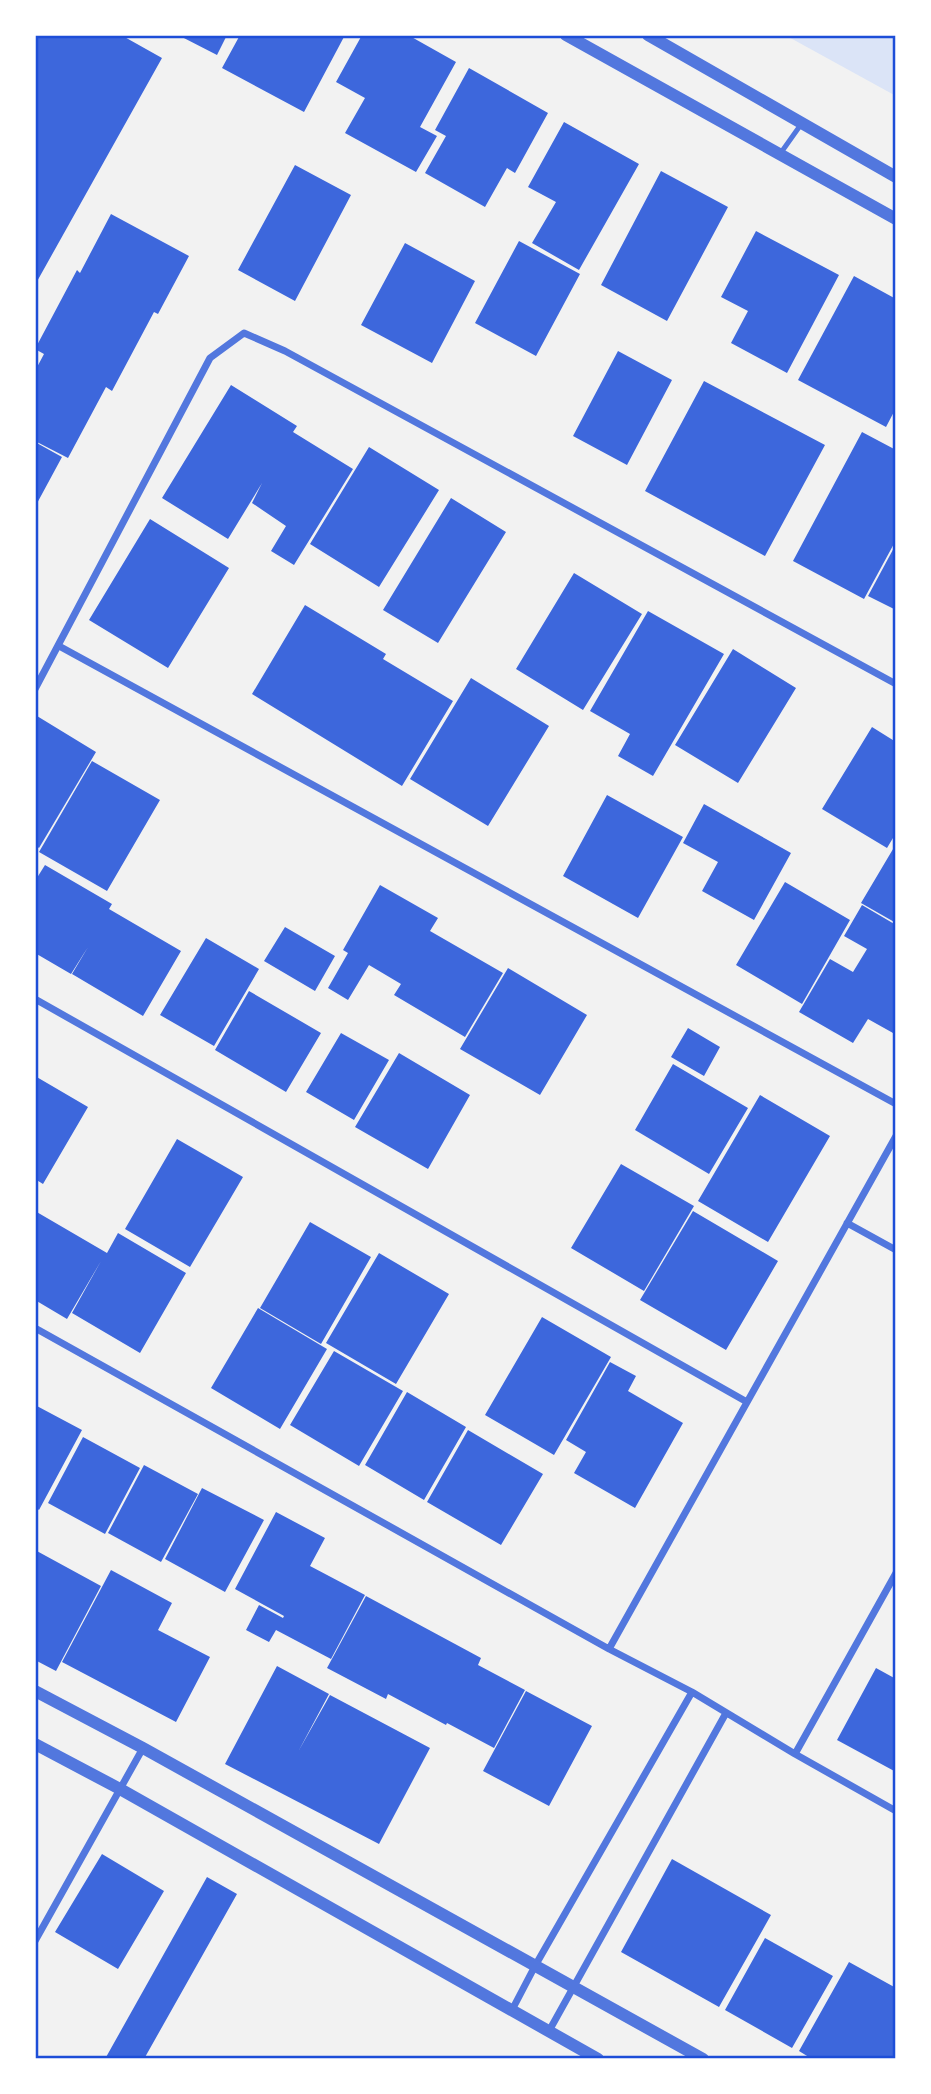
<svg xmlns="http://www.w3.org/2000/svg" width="931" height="2094" viewBox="0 0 931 2094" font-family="'Sofia Sans Condensed',sans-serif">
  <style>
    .green { fill: #dbe4f7 }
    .building { fill: #3d67dc }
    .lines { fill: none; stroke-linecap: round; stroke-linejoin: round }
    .service { stroke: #5277de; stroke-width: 5 }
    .minor { stroke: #5277de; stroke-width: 7 }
    .tertiary { stroke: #5277de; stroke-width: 12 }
    .neatline { fill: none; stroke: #1d4ed8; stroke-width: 2.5 }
  </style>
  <rect width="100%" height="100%" fill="#f2f2f2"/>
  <path class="green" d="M 785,35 L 896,35 L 896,96 Z"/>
  <path class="building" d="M 35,35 L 121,35 L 162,58 L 35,285 Z
    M 178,35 L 227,35 L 217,55 Z
    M 240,35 L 345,35 L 304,112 L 222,68 Z
    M 362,35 L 408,35 L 456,62 L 420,127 L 437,136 L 416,172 L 345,133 L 365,98 L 336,82 Z
    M 469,68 L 548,113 L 515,173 L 507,168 L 485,207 L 425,173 L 446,136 L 435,130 Z
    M 564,122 L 639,164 L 579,270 L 532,243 L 556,202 L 528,187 Z
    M 295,165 L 351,195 L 295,301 L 238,270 Z
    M 661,171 L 728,207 L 667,321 L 601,285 Z
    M 111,214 L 189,256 L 158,314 L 154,312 L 112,391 L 106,387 L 68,458 L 35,441 L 35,371 L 44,354 L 35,349 L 77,270 L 80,273 Z
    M 756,231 L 839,275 L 787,373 L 731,343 L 748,311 L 721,297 Z
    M 519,241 L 580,274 L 536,356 L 475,323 Z
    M 405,243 L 475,281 L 432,363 L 361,325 Z
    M 854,276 L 896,299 L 896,408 L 886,427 L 798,380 Z
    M 618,351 L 672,380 L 627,465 L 573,436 Z
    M 704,381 L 825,445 L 765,556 L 645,491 Z
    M 231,385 L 297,426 L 293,432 L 353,469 L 294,565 L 271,551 L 286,526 L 252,503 L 262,483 L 228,539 L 162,498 Z
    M 862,432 L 896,450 L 896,540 L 864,599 L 793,561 Z
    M 35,442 L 62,457 L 35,507 Z
    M 369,447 L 439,490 L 379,587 L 310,544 Z
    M 451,498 L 506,532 L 438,643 L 383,610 Z
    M 150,519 L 229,568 L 168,668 L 89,620 Z
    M 896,544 L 896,610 L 868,596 Z
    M 574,573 L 642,614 L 583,710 L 516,669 Z
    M 305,605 L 386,654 L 383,659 L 453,701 L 402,786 L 252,694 Z
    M 648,611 L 724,654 L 653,776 L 618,756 L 630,734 L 590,711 Z
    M 733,649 L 796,688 L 738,783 L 675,745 Z
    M 471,678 L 549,726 L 488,826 L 410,779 Z
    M 37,716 L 96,752 L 39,848 L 35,845 L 35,719 Z
    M 872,727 L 896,742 L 896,833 L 887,848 L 822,809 Z
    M 92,761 L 160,800 L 107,891 L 39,852 Z
    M 607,795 L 683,837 L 638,918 L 563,876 Z
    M 704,804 L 791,853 L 754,920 L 702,891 L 718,862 L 683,843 Z
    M 896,844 L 896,923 L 861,903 Z
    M 45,865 L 112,904 L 109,909 L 181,951 L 143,1016 L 72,974 L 88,947 L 71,974 L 35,953 L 35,881 Z
    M 785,882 L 850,920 L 802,1004 L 736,965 Z
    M 380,885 L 438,918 L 430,931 L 503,973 L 465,1037 L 394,995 L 401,984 L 369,965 L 348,1000 L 328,988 L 348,953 L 343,950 Z
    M 862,905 L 896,925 L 896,1028 L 893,1033 L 868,1019 L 853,1043 L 799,1012 L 830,959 L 853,972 L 867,949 L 844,936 Z
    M 285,927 L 335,956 L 315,991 L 264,961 Z
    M 206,938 L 259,969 L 214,1046 L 160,1015 Z
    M 508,968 L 587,1015 L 540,1095 L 460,1049 Z
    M 249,991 L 321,1033 L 286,1092 L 215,1050 Z
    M 688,1028 L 720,1047 L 704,1076 L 671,1057 Z
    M 341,1033 L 389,1060 L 354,1120 L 306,1092 Z
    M 399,1053 L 470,1095 L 428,1169 L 355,1127 Z
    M 673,1064 L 748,1108 L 709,1174 L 635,1130 Z
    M 35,1076 L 88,1107 L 43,1184 L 35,1179 Z
    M 760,1095 L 830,1136 L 768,1242 L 698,1201 Z
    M 177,1139 L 243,1177 L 190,1267 L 125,1229 Z
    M 621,1164 L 694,1206 L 644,1291 L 571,1248 Z
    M 35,1211 L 107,1253 L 118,1233 L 186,1273 L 140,1353 L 72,1313 L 101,1261 L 67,1319 L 35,1300 Z
    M 693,1211 L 778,1261 L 726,1350 L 640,1300 Z
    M 310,1222 L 371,1257 L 321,1344 L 260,1308 Z
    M 379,1253 L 449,1294 L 396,1384 L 326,1343 Z
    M 258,1308 L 327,1349 L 280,1429 L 211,1388 Z
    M 542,1317 L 611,1357 L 554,1455 L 485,1415 Z
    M 334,1351 L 403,1391 L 359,1466 L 290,1425 Z
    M 610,1362 L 636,1376 L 628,1391 L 683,1423 L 635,1508 L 574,1473 L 586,1452 L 566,1440 Z
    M 407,1392 L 466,1427 L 424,1500 L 365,1465 Z
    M 35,1405 L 82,1430 L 39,1510 L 35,1507 Z
    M 468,1430 L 543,1474 L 501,1545 L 427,1502 Z
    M 83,1437 L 140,1468 L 105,1534 L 48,1503 Z
    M 144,1465 L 198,1494 L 161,1562 L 108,1533 Z
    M 202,1488 L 264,1520 L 225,1592 L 165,1559 Z
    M 276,1512 L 325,1538 L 310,1566 L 365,1595 L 331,1659 L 276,1630 L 269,1642 L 246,1630 L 259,1605 L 283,1618 L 284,1616 L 235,1589 Z
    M 35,1550 L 101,1586 L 56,1671 L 35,1660 Z
    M 111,1570 L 172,1603 L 158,1630 L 210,1657 L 176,1722 L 62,1662 Z
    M 366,1596 L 481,1658 L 478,1665 L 525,1690 L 494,1748 L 447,1723 L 446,1725 L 388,1694 L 386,1699 L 327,1668 Z
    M 277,1666 L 329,1694 L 298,1752 L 330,1695 L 430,1748 L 379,1844 L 225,1764 Z
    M 876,1668 L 896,1679 L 896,1772 L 837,1740 Z
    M 526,1691 L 592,1726 L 549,1806 L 483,1771 Z
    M 102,1854 L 164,1891 L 118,1969 L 55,1932 Z
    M 672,1859 L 771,1915 L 719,2007 L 621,1952 Z
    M 207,1877 L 237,1894 L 144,2059 L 105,2059 Z
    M 765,1938 L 833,1976 L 792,2048 L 725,2010 Z
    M 849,1962 L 896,1988 L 896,2059 L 812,2059 L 799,2051 Z"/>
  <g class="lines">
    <path class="service" d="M 780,154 L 802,123"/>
    <path class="minor" d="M 59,646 L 896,1104
      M 35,689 L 210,358 L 244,333 L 285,351 L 896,684
      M 35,999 L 747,1402
      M 896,1136 L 609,1649 L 692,1692 L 795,1754 L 896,1811
      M 847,1223 L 896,1250
      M 35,1328 L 609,1649
      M 795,1754 L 896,1573
      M 35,1941 L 143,1748
      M 512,2010 L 535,1966 L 692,1692
      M 549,2031 L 726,1713"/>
    <path class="tertiary" d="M 566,35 L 896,219
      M 648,35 L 896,177
      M 35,1691 L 143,1748 L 703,2059
      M 35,1744 L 120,1789 L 598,2059"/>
  </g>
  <rect width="931" height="2094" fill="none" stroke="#ffffff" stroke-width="74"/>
  <rect x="37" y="37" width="857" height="2020" class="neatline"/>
</svg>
